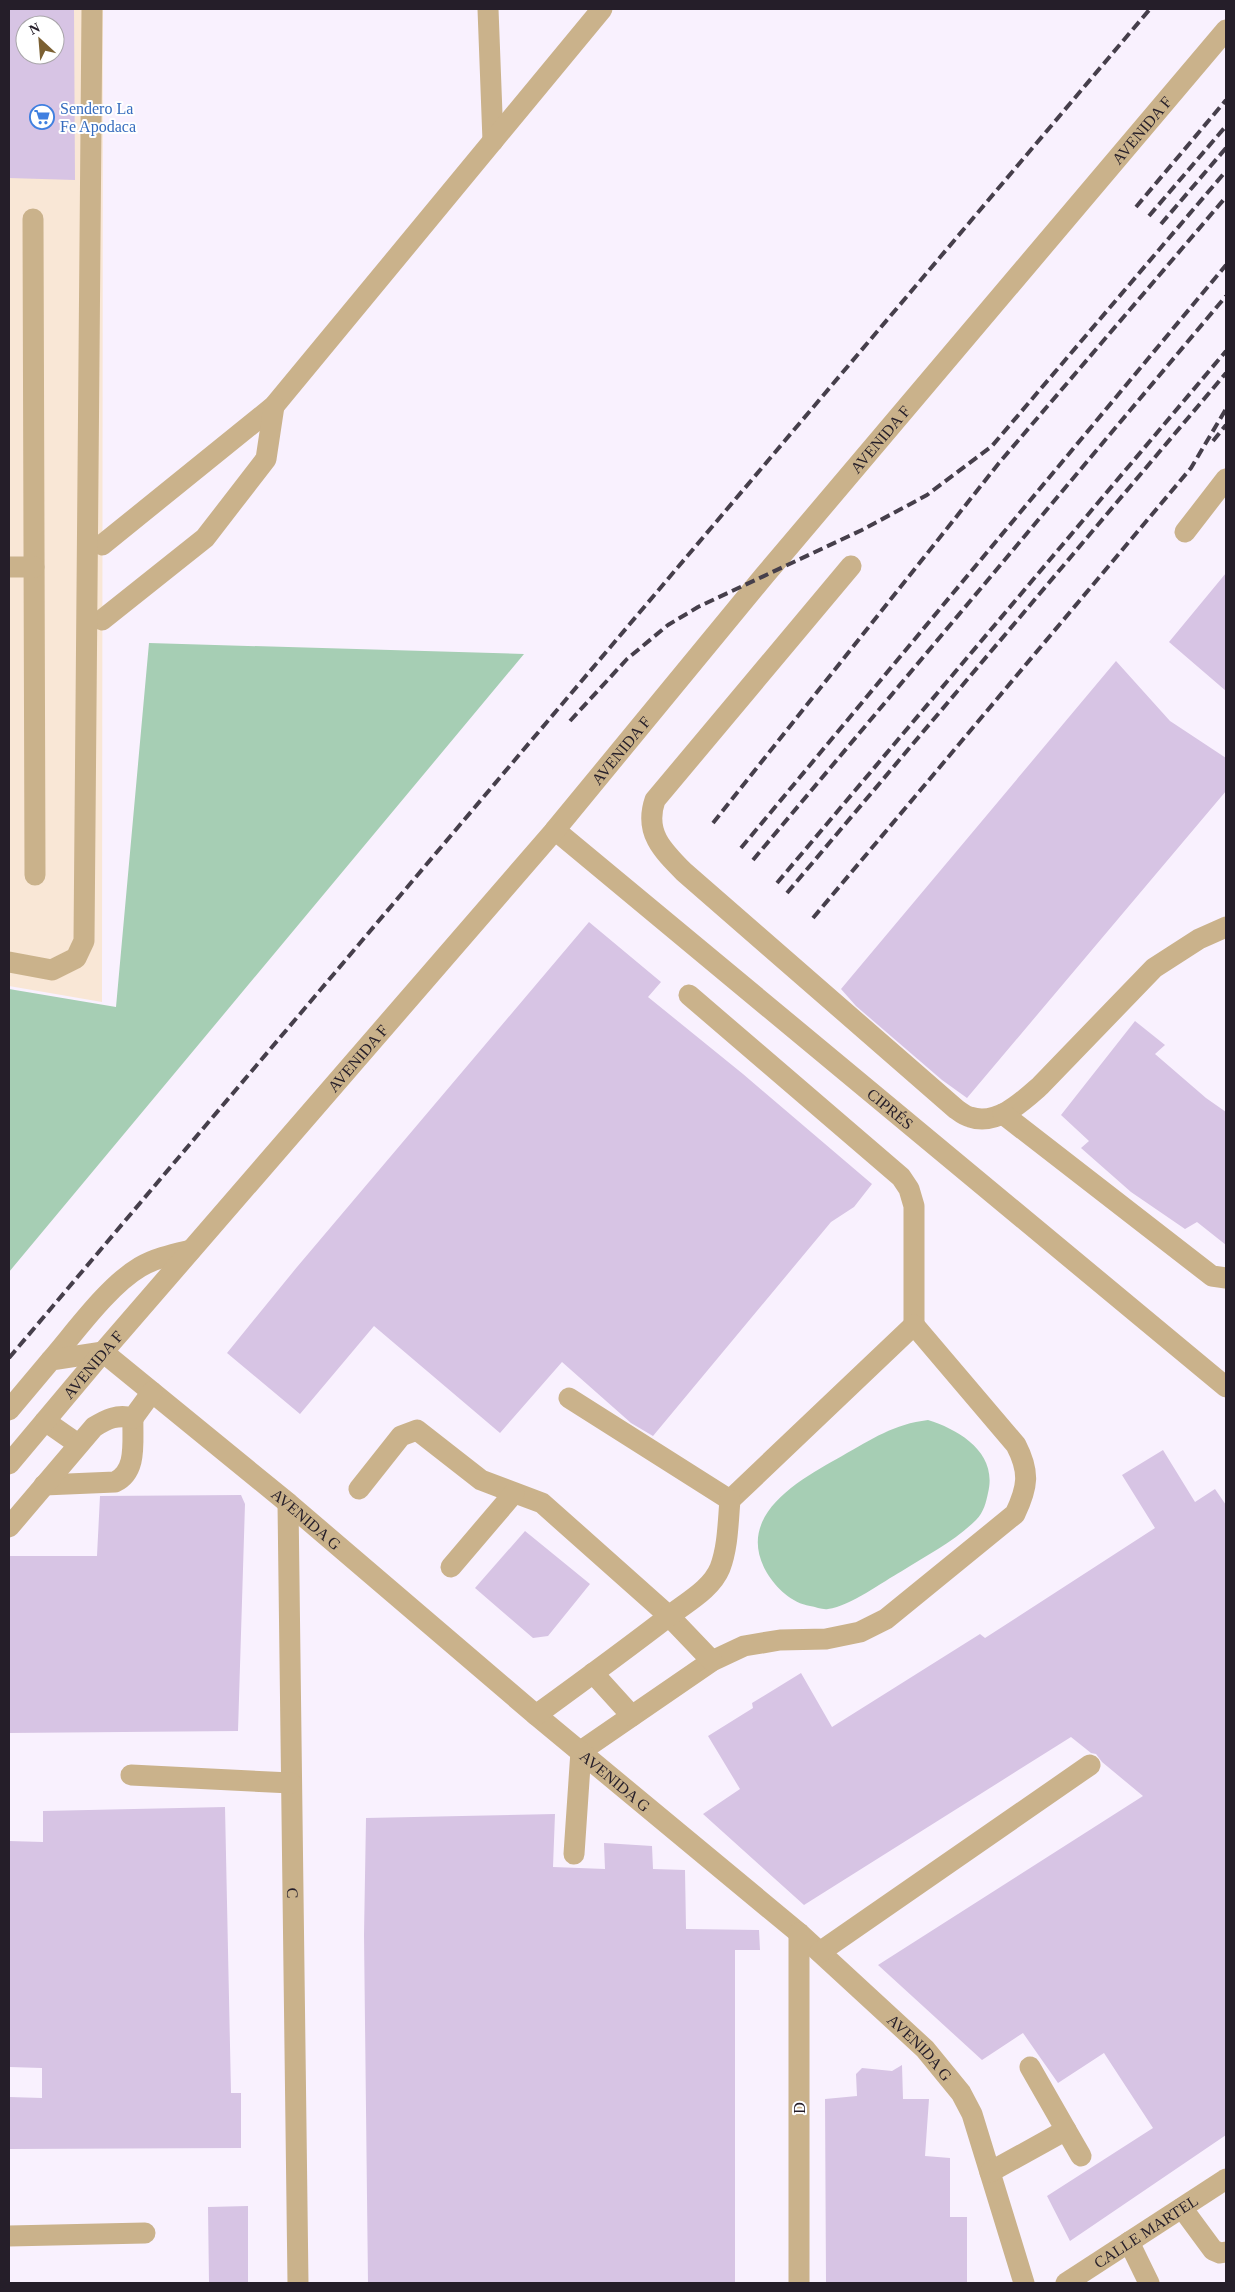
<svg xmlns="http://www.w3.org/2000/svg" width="1235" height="2292" viewBox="0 0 1235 2292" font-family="'Times New Roman',serif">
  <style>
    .commercial { fill: #f9e7d6; fill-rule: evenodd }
    .green { fill: #a6ceb4 }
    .building { fill: #d7c4e4; fill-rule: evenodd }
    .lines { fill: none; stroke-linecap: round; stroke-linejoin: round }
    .minor { stroke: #cab28b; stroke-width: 21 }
    .rail { stroke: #463f4b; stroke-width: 4; stroke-dasharray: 10 5; stroke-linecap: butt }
    .labels { text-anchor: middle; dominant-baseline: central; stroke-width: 4; stroke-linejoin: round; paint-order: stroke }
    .shop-label { font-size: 16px; fill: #366cbe; stroke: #fff; text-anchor: start }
    .street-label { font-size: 16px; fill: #251e29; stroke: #fff }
  </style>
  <rect width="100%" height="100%" fill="#f9f1fe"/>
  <path class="commercial" d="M 9,9 L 103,9 L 102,1002 L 9,986 ZM 25,25 L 55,25 L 55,55 L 25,55 Z"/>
  <path class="green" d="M 149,643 L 524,654 L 9,1272 L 9,989 L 116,1007 Z
    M 928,1420 C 960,1430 998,1453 988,1493 C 986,1502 984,1512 976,1520 C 955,1541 927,1555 902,1571 C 882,1582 851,1606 828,1609 C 823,1610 816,1607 810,1606 C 792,1603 776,1588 767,1573 C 733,1515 801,1479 842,1456 C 872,1439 894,1424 928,1420 Z"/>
  <path class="building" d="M 9,9 L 74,9 L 75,180 L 9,178 ZM 25,25 L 55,25 L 55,55 L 25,55 Z
    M 1226,573 L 1226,691 L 1169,642 Z
    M 1116,661 L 1170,721 L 1226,758 L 1226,791 L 967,1098 L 942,1080 L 856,1006 L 841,989 Z
    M 589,922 L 661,982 L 648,997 L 743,1074 L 872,1184 L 854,1207 L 831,1222 L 653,1436 L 631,1423 L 562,1362 L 500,1433 L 374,1326 L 300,1414 L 227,1353 L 297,1267 Z
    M 1135,1021 L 1165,1045 L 1155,1054 L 1206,1098 L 1226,1112 L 1226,1245 L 1197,1222 L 1185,1229 L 1131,1192 L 1081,1148 L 1089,1141 L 1061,1115 Z
    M 1163,1450 L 1195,1502 L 1215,1489 L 1226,1505 L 1226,2135 L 1070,2241 L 1047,2196 L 1153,2128 L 1104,2053 L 1058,2083 L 1023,2033 L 982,2060 L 878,1965 L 1143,1796 L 1102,1762 L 1096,1754 L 1091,1753 L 1071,1737 L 804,1905 L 703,1814 L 740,1789 L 708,1736 L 753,1708 L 752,1703 L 801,1673 L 832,1727 L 980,1634 L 985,1638 L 1155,1528 L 1122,1475 Z
    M 241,1495 L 245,1504 L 238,1731 L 9,1733 L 9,1556 L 97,1556 L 100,1496 Z
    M 525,1531 L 590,1584 L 548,1636 L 533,1638 L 475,1588 Z
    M 225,1807 L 231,2093 L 241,2093 L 241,2148 L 9,2149 L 9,2097 L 42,2098 L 42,2068 L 9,2067 L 9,1841 L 43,1842 L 43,1811 Z
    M 555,1814 L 553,1867 L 605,1869 L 604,1843 L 652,1846 L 653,1869 L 685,1870 L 686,1929 L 759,1930 L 760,1950 L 735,1950 L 735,2283 L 368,2283 L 364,1935 L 366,1818 Z
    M 902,2065 L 903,2099 L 929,2099 L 925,2156 L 950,2158 L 950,2217 L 967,2217 L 967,2283 L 826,2283 L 825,2099 L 857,2096 L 856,2074 L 862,2068 L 892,2071 Z
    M 248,2206 L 248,2283 L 209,2283 L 208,2207 Z"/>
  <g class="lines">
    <g class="minor">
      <path d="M 488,9 L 493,141"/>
      <path d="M 33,219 L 35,875"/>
      <path d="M 1185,532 L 1226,479"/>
      <path d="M 102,545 L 274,406 L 602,9"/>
      <path d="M 851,566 L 655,800 C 644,832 662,850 684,872 L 956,1109 C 960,1112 965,1116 970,1117 C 997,1126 1022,1102 1040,1086 L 1154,968 L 1199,939 L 1226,927"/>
      <path d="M 9,567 L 34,567"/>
      <path d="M 102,620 L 205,538 L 266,459 L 274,406"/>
      <path id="s1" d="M 555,830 L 1226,1387"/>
      <path d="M 9,962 L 52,970 L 76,958 L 84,941 L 92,9"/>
      <path d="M 689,995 L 901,1177 L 909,1189 L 914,1206 L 914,1325"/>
      <path d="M 1003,1114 L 1212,1276 L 1226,1278"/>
      <path d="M 51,1360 C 76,1331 108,1286 140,1267 C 155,1258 174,1254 191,1250"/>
      <path d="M 569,1398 L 730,1500 L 914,1325 L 1016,1445 C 1030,1472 1028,1487 1015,1514 L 886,1619 L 860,1632 L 826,1639 L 780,1640 L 744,1646 L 712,1661 L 581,1751 L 574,1854"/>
      <path id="s2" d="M 9,1410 L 51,1360 L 103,1352 L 288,1503 L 536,1715 L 799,1933 L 925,2049 L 961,2093 L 972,2114 L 1024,2283"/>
      <path d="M 45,1421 L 78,1444"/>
      <path id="s3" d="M 9,1464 L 103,1352 L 555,830 L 764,576 L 1226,30"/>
      <path d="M 44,1485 L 115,1482 C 138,1471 132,1441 133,1418"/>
      <path d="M 359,1489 L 401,1436 L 417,1430 L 481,1480 L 542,1503 L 669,1616 L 712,1661"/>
      <path id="s4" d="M 288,1503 L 298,2283"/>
      <path d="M 9,1527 L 94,1427 C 107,1419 117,1414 133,1418 L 152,1392"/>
      <path d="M 451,1567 L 514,1493"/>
      <path d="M 593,1673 L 632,1716"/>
      <path d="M 536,1715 C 580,1683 624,1651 668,1617 C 685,1603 711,1590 720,1568 C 728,1547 728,1522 730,1500"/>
      <path d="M 131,1775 L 291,1783"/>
      <path d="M 799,1933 L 799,2283"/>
      <path d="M 820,1952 L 1090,1765"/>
      <path d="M 1066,2130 L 1081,2156"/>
      <path d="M 990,2172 L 1066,2130 L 1030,2067"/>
      <path d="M 1182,2208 L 1213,2250 L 1220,2253 L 1226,2252"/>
      <path d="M 9,2236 L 145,2233"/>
      <path d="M 1129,2242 L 1149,2283"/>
      <path id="s5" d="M 1066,2283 L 1226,2179"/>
    </g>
    <path class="rail" d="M 1136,207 L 1226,100
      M 1149,216 L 1226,126
      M 1161,224 L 1226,148
      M 1213,441 L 1226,425
      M 570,721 L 627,659 L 668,625 L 698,607 L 862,530 L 927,495 L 992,446 L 1226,171
      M 713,823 L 999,463 L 1226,197
      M 741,848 L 1226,265
      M 753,860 L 1226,296
      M 777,883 L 1226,351
      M 787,893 L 1226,373
      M 813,918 L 1191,468 L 1226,409
      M 9,1358 L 1150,9"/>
  </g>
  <defs>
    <symbol id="supermarket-ring" viewBox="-11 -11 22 22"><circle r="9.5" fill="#fff" stroke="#3f7fe0" stroke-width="1.5"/><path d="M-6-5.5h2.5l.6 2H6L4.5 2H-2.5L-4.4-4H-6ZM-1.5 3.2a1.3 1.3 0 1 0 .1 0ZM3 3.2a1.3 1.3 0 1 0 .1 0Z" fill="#3f7fe0"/></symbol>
  </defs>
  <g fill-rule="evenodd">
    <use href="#supermarket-ring" x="28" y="103" width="28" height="28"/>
  </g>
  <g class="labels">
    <g class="shop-label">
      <text x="60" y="108">Sendero La<tspan x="60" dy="18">Fe Apodaca</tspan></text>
    </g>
    <g class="street-label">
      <text stroke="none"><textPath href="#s3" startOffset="1750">AVENIDA F</textPath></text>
      <text stroke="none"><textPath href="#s3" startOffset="1345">AVENIDA F</textPath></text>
      <text stroke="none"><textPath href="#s3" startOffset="940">AVENIDA F</textPath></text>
      <text stroke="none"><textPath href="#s3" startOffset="535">AVENIDA F</textPath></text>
      <text stroke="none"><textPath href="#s1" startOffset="436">CIPRÉS</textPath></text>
      <text stroke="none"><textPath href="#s3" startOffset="130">AVENIDA F</textPath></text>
      <text stroke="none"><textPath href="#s2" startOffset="381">AVENIDA G</textPath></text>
      <text stroke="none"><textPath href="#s2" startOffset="786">AVENIDA G</textPath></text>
      <text stroke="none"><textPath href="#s4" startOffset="390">C</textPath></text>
      <text stroke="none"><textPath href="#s2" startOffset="1191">AVENIDA G</textPath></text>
      <text transform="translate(799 2108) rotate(-90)">D</text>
      <text stroke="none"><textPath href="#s5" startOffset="95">CALLE MARTEL</textPath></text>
    </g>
  </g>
  <rect width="1235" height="2292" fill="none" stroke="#251e29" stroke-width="20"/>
  <g transform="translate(40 40) rotate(334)"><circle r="24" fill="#ffffff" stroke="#a8a5a9"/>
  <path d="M0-4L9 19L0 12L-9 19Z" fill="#7b6032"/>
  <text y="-8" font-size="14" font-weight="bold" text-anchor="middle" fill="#251e29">N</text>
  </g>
</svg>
